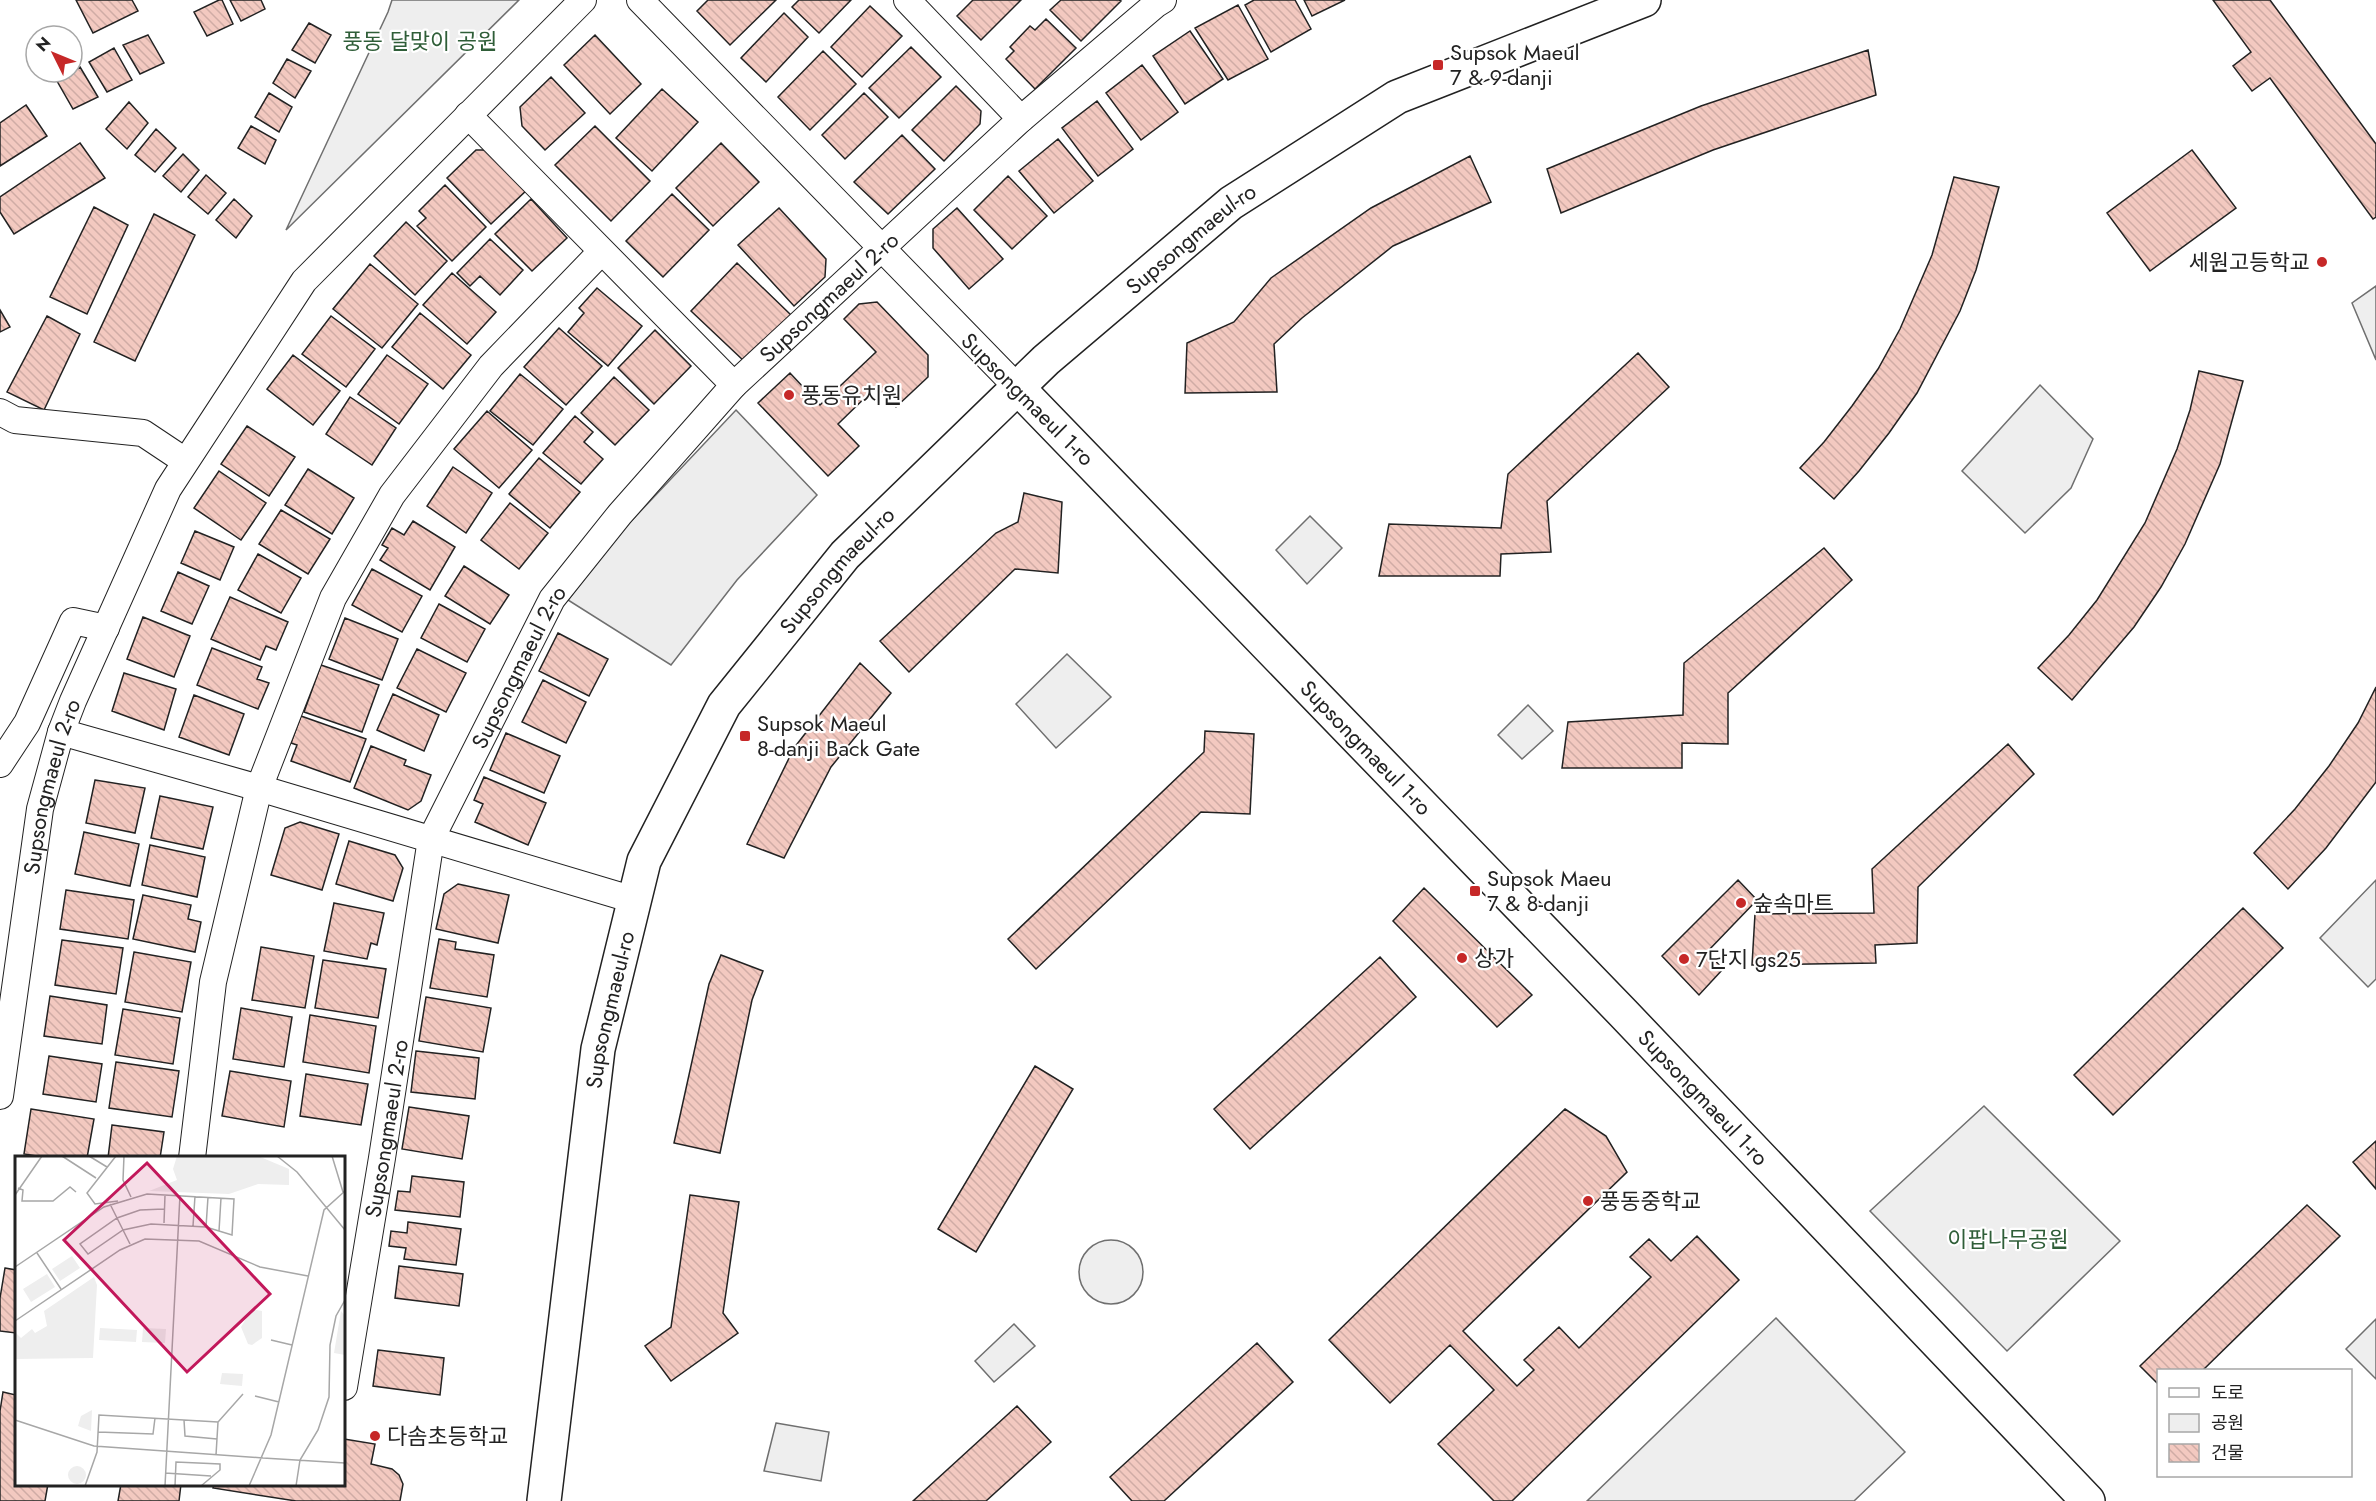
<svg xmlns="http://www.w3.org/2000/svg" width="2376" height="1501" viewBox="0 0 2376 1501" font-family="Jost,'Noto Sans KR',sans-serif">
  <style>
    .park { fill: #eee; stroke: #6f6f6f; stroke-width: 1.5 }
    .parking { fill: #ededed; stroke: #6f6f6f; stroke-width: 1.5 }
    .building { fill: url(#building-back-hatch); stroke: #222; stroke-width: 1.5 }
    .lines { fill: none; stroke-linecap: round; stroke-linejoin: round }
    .minor-casing { stroke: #222; stroke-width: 28 }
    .tertiary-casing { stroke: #222; stroke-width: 36 }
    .secondary-casing { stroke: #222; stroke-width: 36 }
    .minor { stroke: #fff; stroke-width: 26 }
    .tertiary { stroke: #fff; stroke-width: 33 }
    .secondary { stroke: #fff; stroke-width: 33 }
    .poi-dot { fill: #c62828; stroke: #fff; stroke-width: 2 }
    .labels { text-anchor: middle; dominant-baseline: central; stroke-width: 4.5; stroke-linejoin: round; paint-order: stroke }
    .park-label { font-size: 22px; fill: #2f5e38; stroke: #fff }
    .poi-label { font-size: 22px; fill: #222; stroke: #fff; text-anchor: start }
    .street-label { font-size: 22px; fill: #222; stroke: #fff }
    .inset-road { fill: none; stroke: #a7a7a7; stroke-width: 1.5 }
    .view { fill: #c2185b; fill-opacity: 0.15; stroke: #c2185b; stroke-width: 3 }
    .inset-edge { fill: none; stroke: #222; stroke-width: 3 }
  </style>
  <defs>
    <pattern id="building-back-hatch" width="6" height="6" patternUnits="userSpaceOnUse" patternTransform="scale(1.5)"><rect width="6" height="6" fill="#f3c9c0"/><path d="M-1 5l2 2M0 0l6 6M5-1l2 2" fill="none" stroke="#d0aca5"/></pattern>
  </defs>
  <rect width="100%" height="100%" fill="#fff"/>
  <path class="park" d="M 392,0 L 519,0 L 286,230 L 388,12 Z
    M 2376,286 L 2376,360 L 2352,303 Z
    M 2040,385 L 2093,439 L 2071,488 L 2025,533 L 1962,471 Z
    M 1310,516 L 1342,548 L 1307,584 L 1276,550 Z
    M 1067,654 L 1111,697 L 1056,748 L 1016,704 Z
    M 1528,705 L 1553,731 L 1522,759 L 1498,735 Z
    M 2376,880 L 2376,979 L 2368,987 L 2320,938 Z
    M 1984,1106 L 2120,1241 L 2007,1351 L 1870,1211 Z
    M1079 1272a32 32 0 1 1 64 0a32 32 0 1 1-64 0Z
    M 1776,1318 L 1905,1452 L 1854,1501 L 1587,1501 Z
    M 2376,1319 L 2376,1379 L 2346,1349 Z
    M 1014,1324 L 1035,1346 L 994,1382 L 975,1361 Z
    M 776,1423 L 829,1432 L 821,1481 L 764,1471 Z"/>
  <path class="parking" d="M 736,410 L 817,495 L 737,580 L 671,665 L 568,600 L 618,535 Z"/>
  <path class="building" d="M 76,0 L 132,0 L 138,11 L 93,33 Z
    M 219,0 L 222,0 L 233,24 L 207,36 L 194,12 Z
    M 230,0 L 261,0 L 265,9 L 241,21 Z
    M 708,0 L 776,0 L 730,45 L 697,11 Z
    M 799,0 L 851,0 L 819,33 L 792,7 Z
    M 973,0 L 1021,0 L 981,40 L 957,16 Z
    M 1061,0 L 1119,0 L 1121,1 L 1081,41 L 1050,10 Z
    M 1254,0 L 1295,0 L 1311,29 L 1271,52 L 1245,5 Z
    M 1304,0 L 1345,0 L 1312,16 Z
    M 2213,0 L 2270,0 L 2376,144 L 2376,217 L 2373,219 L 2270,78 L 2252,91 L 2233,66 L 2251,52 Z
    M 1238,5 L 1268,59 L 1228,80 L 1195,28 Z
    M 870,6 L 902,36 L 862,77 L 831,47 Z
    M 784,13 L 808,37 L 766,82 L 741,58 Z
    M 1046,19 L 1076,48 L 1035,89 L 1006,59 L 1014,51 L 1010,47 L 1030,26 L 1035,30 Z
    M 309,23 L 331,35 L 315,63 L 292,50 Z
    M 1190,31 L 1223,79 L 1185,104 L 1153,56 Z
    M 148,35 L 164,63 L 140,74 L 123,45 Z
    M 595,35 L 641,84 L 610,114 L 564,65 Z
    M 911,47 L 941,77 L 899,118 L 869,88 Z
    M 114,48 L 132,80 L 107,92 L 89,62 Z
    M 1868,50 L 1876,95 L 1713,150 L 1561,213 L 1547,169 L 1701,106 Z
    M 823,51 L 856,84 L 810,130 L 778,97 Z
    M 287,59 L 311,71 L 295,98 L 273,83 Z
    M 1142,65 L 1178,112 L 1141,140 L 1106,93 Z
    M 80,67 L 98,97 L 73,109 L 57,81 Z
    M 551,77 L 585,113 L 545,150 L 522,126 L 520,107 Z
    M 956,86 L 981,111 L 980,124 L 944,161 L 912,130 Z
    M 662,89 L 698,122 L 652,171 L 616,138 Z
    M 269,93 L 292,107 L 279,132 L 255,117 Z
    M 864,93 L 888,117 L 845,159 L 822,135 Z
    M 1097,101 L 1133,149 L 1098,176 L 1062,128 Z
    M 129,102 L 148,123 L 127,149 L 106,129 Z
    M 26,105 L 47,136 L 0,166 L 0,123 Z
    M 251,126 L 276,140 L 265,164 L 238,148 Z
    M 595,126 L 650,181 L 611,221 L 555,165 Z
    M 156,129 L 176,148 L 155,172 L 135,155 Z
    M 902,135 L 935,169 L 888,214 L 854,182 Z
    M 1058,139 L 1093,181 L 1054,213 L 1019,171 Z
    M 80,143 L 105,178 L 14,234 L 0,212 L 0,197 Z
    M 721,143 L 759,182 L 713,226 L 676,188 Z
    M 476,150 L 494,150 L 529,188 L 491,224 L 447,178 Z
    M 2192,150 L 2236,208 L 2150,271 L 2107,213 Z
    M 183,154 L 199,170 L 181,192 L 163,176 Z
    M 1470,156 L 1491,202 L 1393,246 L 1302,318 L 1274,344 L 1277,392 L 1185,393 L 1187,343 L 1234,322 L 1271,278 L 1371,208 Z
    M 206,175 L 226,193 L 208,214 L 188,197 Z
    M 1008,176 L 1047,216 L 1012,249 L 974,210 Z
    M 1954,177 L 1999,187 L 1976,270 L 1960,311 L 1917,393 L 1889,433 L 1859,471 L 1834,499 L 1800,468 L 1824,442 L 1852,406 L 1878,369 L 1900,329 L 1932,255 Z
    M 445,185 L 486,227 L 452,261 L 417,226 L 426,218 L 419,211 Z
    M 672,194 L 709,230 L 663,277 L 626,241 Z
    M 234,199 L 252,216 L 236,238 L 216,220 Z
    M 531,199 L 567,238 L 532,271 L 495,234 Z
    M 94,207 L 128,225 L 87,314 L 50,297 Z
    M 779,208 L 826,259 L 825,277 L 794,306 L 738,245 Z
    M 957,208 L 1003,259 L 969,289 L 933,248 L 933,229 Z
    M 154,214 L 195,235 L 135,361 L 94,342 Z
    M 406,222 L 447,261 L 415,295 L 374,256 Z
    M 490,239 L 523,270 L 500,295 L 480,276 L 470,286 L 457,273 Z
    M 737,263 L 791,315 L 745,362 L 691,311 Z
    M 370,264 L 418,304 L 382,348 L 333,309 Z
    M 452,273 L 496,312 L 467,344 L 423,305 Z
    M 597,288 L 642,326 L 608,366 L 568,332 L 584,313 L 579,308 Z
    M 877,302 L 928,355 L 928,377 L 896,407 L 876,387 L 838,424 L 859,446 L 828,476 L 758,403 L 790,373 L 820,405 L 876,352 L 844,319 L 859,304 Z
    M 0,310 L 10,327 L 0,332 Z
    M 420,313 L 471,355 L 443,389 L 392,347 Z
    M 47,316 L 80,334 L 44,410 L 7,392 Z
    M 331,316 L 375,349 L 346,387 L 302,354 Z
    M 559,328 L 602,366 L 566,405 L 524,367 Z
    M 655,330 L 691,366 L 654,404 L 618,368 Z
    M 1638,353 L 1669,387 L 1547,501 L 1551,552 L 1501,554 L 1500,576 L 1379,576 L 1389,524 L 1501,528 L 1508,474 Z
    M 293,355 L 340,391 L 313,425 L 267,389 Z
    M 387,355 L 428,384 L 399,424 L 358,394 Z
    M 2199,371 L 2243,381 L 2220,464 L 2185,544 L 2161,587 L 2134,627 L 2072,700 L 2038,668 L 2069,635 L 2097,600 L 2145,523 L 2177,449 L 2190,410 Z
    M 520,374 L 563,409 L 533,445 L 490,411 Z
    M 614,377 L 649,410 L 615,445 L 581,413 Z
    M 350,397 L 396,428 L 372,465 L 326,434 Z
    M 487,411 L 532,450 L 499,488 L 454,449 Z
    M 575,416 L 593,432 L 584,442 L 603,459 L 581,484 L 543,453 Z
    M 247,426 L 295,457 L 269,496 L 221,464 Z
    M 539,458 L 580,492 L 550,528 L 509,494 Z
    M 453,467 L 492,493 L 466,533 L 427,506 Z
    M 308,469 L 354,498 L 332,534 L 285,505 Z
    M 219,471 L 266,503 L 241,540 L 194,508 Z
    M 1024,493 L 1062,502 L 1058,573 L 1015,569 L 909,672 L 880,641 L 996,533 L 1018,522 Z
    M 510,503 L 548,533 L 519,569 L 481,540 Z
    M 281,510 L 330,539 L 308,574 L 259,544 Z
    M 413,521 L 455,547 L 430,590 L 380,560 L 388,548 L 382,545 L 392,528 L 404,535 Z
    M 195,531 L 234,547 L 220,580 L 181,563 Z
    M 1824,548 L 1852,580 L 1728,693 L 1728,744 L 1682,743 L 1682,768 L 1562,768 L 1568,722 L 1683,715 L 1684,663 Z
    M 258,554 L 301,578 L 281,613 L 238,590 Z
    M 464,566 L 509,595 L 490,624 L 445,596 Z
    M 372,569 L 422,596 L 402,632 L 352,605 Z
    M 178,572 L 209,586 L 192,624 L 161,611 Z
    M 230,597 L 288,622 L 276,650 L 266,646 L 260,660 L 211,639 Z
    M 439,604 L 485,629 L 467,662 L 421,638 Z
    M 143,617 L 190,636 L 174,677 L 127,659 Z
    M 345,618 L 398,639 L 382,680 L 329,659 Z
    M 558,633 L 608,659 L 589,696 L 539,671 Z
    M 212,648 L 262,667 L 257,679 L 269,683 L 258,709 L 197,685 Z
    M 417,649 L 466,673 L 446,712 L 397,688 Z
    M 860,663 L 891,693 L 831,767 L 784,858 L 747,844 L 794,748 Z
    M 321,665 L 379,685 L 362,732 L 304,712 Z
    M 124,673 L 176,689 L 164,730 L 112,711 Z
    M 543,680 L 586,702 L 566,743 L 522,722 Z
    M 2376,687 L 2376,782 L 2326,848 L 2288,889 L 2254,853 L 2295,809 L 2329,766 L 2358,723 Z
    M 393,694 L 439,715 L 424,751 L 377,730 Z
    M 194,695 L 244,714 L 229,755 L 179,737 Z
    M 301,716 L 366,739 L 350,782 L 291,761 L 297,745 L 291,743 Z
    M 1205,731 L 1254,734 L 1250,814 L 1201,812 L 1036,969 L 1008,939 L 1204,752 Z
    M 506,733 L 560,756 L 544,793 L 490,770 Z
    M 2008,744 L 2034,774 L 1918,887 L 1917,943 L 1875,945 L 1876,963 L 1752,965 L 1755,914 L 1874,913 L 1872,869 Z
    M 371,746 L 406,760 L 404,765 L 431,775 L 421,801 L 408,810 L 354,788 Z
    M 484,777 L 546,803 L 528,845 L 475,822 L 483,804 L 474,800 Z
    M 95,780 L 145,788 L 135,833 L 86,823 Z
    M 160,796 L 213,807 L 203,849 L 151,838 Z
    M 300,822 L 339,834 L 322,890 L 271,875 L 285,828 Z
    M 84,832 L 139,844 L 130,886 L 75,874 Z
    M 349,841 L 395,855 L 403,868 L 393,901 L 336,884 Z
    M 150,845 L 205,857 L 197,897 L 142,885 Z
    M 1738,880 L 1757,900 L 1707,952 L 1723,969 L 1699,995 L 1662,956 Z
    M 458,884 L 509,895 L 498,943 L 436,929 L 444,894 Z
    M 1424,888 L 1532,995 L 1497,1027 L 1393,921 Z
    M 66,890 L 134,900 L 128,939 L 60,929 Z
    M 143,895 L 191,905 L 188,919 L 201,922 L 195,952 L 133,939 Z
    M 334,903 L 384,913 L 377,945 L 371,943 L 367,959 L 324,951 Z
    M 2243,908 L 2283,948 L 2113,1115 L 2074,1075 Z
    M 439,939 L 456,942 L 455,949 L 494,955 L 487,997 L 430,988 Z
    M 62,940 L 123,948 L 116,994 L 55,985 Z
    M 261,947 L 314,956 L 305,1008 L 252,1000 Z
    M 134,952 L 191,962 L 182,1012 L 125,1002 Z
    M 721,955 L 763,971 L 752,1000 L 720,1153 L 674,1143 L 709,984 Z
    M 1380,957 L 1416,997 L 1250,1149 L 1214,1109 Z
    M 323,960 L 386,969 L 378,1018 L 315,1008 Z
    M 50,996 L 107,1005 L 102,1044 L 44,1036 Z
    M 426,997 L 491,1008 L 483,1052 L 419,1041 Z
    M 241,1008 L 292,1017 L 284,1067 L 233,1059 Z
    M 123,1009 L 180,1018 L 173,1064 L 115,1055 Z
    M 310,1015 L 376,1026 L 369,1073 L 303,1062 Z
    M 416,1051 L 479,1058 L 475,1099 L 411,1092 Z
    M 49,1056 L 102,1064 L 96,1102 L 43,1094 Z
    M 116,1062 L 179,1071 L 172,1117 L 109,1108 Z
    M 1035,1066 L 1073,1089 L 976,1252 L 938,1229 Z
    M 230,1071 L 291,1081 L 284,1127 L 222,1116 Z
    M 306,1074 L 368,1084 L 361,1125 L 300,1116 Z
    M 409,1107 L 469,1116 L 462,1159 L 402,1149 Z
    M 31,1109 L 94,1119 L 87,1158 L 49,1158 L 24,1154 Z
    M 1565,1109 L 1606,1136 L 1627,1172 L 1463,1331 L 1517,1386 L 1534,1370 L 1524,1360 L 1559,1327 L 1579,1348 L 1651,1277 L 1630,1257 L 1649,1239 L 1671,1261 L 1697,1236 L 1739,1280 L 1512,1501 L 1494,1501 L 1438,1444 L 1494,1390 L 1450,1345 L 1390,1403 L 1329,1340 Z
    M 112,1125 L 164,1132 L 160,1158 L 108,1158 Z
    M 2376,1141 L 2376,1189 L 2353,1162 Z
    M 412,1176 L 464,1182 L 460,1217 L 395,1210 L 398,1191 L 410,1192 Z
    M 690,1195 L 739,1202 L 723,1313 L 738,1333 L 671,1381 L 645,1346 L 671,1327 Z
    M 2307,1205 L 2340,1236 L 2203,1370 L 2158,1370 L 2158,1384 L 2140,1366 Z
    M 408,1222 L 461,1229 L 456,1265 L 404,1259 L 406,1248 L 389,1246 L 391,1231 L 407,1233 Z
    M 399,1266 L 463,1274 L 459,1306 L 395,1298 Z
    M 5,1268 L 16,1270 L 16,1333 L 0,1331 L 0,1298 Z
    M 1257,1343 L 1293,1382 L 1164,1501 L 1132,1501 L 1110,1477 Z
    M 378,1350 L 444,1358 L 440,1395 L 373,1386 Z
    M 3,1392 L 16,1395 L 16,1484 L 48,1484 L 45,1501 L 0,1501 L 0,1411 Z
    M 1017,1406 L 1051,1442 L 986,1501 L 913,1501 Z
    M 344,1439 L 375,1444 L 371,1464 L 392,1469 L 399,1475 L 403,1484 L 400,1501 L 296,1501 L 213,1488 L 214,1484 L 344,1484 Z
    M 121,1484 L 181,1484 L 179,1501 L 118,1501 Z"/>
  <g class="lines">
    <defs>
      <g id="minor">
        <path d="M 640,0 L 1017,387"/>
        <path d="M 907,0 L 1021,119"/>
        <path d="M 468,115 L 734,385"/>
        <path d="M 0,412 L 15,420 L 143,433 L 185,461"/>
        <path d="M 61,732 L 259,788 L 634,900"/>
        <path d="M 0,764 L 27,723 L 73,621 L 106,628"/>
        <path id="s1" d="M 0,1096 L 40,809 L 61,732 L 73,701 L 168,489 L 304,281 L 583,0"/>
        <path d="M 192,1158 L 213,982 L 259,788 L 333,598 L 392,495 L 491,366 L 601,252"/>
        <path id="s2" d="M 344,1387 L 382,1158 L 431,839 L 552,599 L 620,514 L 734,385 L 1021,119 L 1155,5 L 1163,0"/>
      </g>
      <g id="tertiary">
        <path id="s3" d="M 1017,387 L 1623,1013 L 2088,1501"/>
      </g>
      <g id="secondary">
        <path id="s4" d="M 544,1501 L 598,1049 L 644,861 L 724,705 L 845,555 L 1046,360 L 1231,203 L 1397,97 L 1644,0"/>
      </g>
    </defs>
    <use href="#minor" class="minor-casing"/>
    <use href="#tertiary" class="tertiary-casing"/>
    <use href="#secondary" class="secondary-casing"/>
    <use href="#minor" class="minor"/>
    <use href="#tertiary" class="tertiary"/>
    <use href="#secondary" class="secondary"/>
  </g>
  <g class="poi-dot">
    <rect x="1432" y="59" width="12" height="12" rx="3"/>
    <circle cx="2322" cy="262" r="6"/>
    <circle cx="789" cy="395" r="6"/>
    <rect x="739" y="730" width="12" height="12" rx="3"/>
    <rect x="1469" y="885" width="12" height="12" rx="3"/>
    <circle cx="1741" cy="903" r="6"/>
    <circle cx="1462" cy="958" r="6"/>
    <circle cx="1684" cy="959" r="6"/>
    <circle cx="1588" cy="1201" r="6"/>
    <circle cx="375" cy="1436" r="6"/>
  </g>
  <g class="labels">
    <g class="park-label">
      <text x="420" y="41">풍동 달맞이 공원</text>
      <text x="2008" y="1239">이팝나무공원</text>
    </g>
    <g class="poi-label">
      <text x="1450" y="52">Supsok Maeul<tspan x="1450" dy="25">7 &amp; 9-danji</tspan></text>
      <text x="2310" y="262" text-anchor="end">세원고등학교</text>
      <text x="801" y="395">풍동유치원</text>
      <text x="757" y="723">Supsok Maeul<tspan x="757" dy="25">8-danji Back Gate</tspan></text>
      <text x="1487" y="878">Supsok Maeu<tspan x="1487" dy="25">7 &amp; 8-danji</tspan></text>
      <text x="1753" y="903">숲속마트</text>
      <text x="1474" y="958">상가</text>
      <text x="1696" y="959">7단지 gs25</text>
      <text x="1600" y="1201">풍동중학교</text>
      <text x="387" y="1436">다솜초등학교</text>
    </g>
    <g class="street-label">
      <text stroke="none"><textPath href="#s4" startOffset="1486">Supsongmaeul-ro</textPath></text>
      <text stroke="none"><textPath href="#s2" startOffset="1234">Supsongmaeul 2-ro</textPath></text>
      <text transform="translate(1028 399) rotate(45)">Supsongmaeul 1-ro</text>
      <text stroke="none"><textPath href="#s4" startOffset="1000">Supsongmaeul-ro</textPath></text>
      <text stroke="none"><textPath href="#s2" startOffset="748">Supsongmaeul 2-ro</textPath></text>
      <text stroke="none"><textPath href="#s3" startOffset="502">Supsongmaeul 1-ro</textPath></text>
      <text stroke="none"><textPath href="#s1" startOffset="314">Supsongmaeul 2-ro</textPath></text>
      <text stroke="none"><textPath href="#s4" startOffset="496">Supsongmaeul-ro</textPath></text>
      <text stroke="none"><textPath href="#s3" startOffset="988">Supsongmaeul 1-ro</textPath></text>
      <text stroke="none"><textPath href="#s2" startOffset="262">Supsongmaeul 2-ro</textPath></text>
    </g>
  </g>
  <g transform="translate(15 1156)">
    <rect width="330" height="330" fill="#fff"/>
    <path d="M 162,0 L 243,0 L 274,13 L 274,29 L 243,28 L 214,38 L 134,35 L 162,24 L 158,13 ZM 57,100 L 65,112 L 45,125 L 37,113 ZM 32,118 L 40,131 L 16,146 L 8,133 ZM 79,121 L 82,129 L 78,202 L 0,203 L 0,176 L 6,182 L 17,173 L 20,177 L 32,170 L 29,155 ZM 237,153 L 247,155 L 247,182 L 237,189 L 233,188 L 226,171 ZM 326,155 L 330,160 L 330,199 L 319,197 ZM 85,172 L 122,174 L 121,186 L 84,184 ZM 128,172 L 151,173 L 150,187 L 127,186 ZM 207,217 L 228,218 L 227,230 L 205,228 ZM 77,254 L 76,275 L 63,270 L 66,260 ZM53 319a9 9 0 1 1 18 0a9 9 0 1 1-18 0Z" fill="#eee"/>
    <path class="inset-road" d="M 47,0 L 81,22M 74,0 L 92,11M 101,0 L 72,37 L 80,48 L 103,45M 109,0 L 108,24 L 116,41M 262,0 L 282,16 L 330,74M 317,0 L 328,36M 3,32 L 8,34 L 7,45 L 38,45 L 55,31 L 61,36M 0,39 L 27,0M 95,48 L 115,88M 149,67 L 150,39M 178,70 L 180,40M 191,71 L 193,41M 204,75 L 206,42M 22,97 L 46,133M 0,111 L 89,51 L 132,38 L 219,43 L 217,79 L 191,71 L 136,68 L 108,74 L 73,98 L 65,88 L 102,62 L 125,54 L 149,53M 0,165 L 105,94 L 130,83 L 184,85 L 245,111 L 293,120M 256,184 L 277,189M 240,240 L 264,246M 0,264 L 79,290 L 248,302M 169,264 L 170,280 L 202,283M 83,276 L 138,278 L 140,262M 201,299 L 203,266 L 228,238M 248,302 L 330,307M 150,317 L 196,320M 70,330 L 82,296 L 84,259 L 203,266M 150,330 L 165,39M 160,330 L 161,306 L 205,308 L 205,314 L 186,330M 234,330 L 256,279 L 309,54 L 330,35M 281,330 L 285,304 L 303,274 L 314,241 L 315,189 L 321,160 L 330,144"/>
    <path class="view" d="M 132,7 L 255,138 L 172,216 L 49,84 Z"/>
    <rect width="330" height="330" class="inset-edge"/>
  </g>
  <rect x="2157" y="1369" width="195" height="108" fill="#ffffff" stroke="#a7a7a7" stroke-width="1.5"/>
  <rect x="2169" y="1388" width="30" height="9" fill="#ffffff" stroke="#a7a7a7" stroke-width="1.5"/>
  <text x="2211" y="1399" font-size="18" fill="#222222">도로</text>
  <rect x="2169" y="1414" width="30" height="18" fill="#eeeeee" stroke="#a7a7a7" stroke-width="1.5"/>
  <text x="2211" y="1429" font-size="18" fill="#222222">공원</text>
  <rect x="2169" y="1444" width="30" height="18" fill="url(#building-back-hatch)" stroke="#a7a7a7" stroke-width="1.5"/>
  <text x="2211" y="1459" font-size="18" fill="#222222">건물</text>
  <g transform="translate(54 54) rotate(313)"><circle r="28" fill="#ffffff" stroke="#a7a7a7" stroke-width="1.5"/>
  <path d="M0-4.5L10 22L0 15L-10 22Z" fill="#c62828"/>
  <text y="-9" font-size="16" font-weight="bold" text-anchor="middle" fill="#222222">N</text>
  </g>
</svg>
